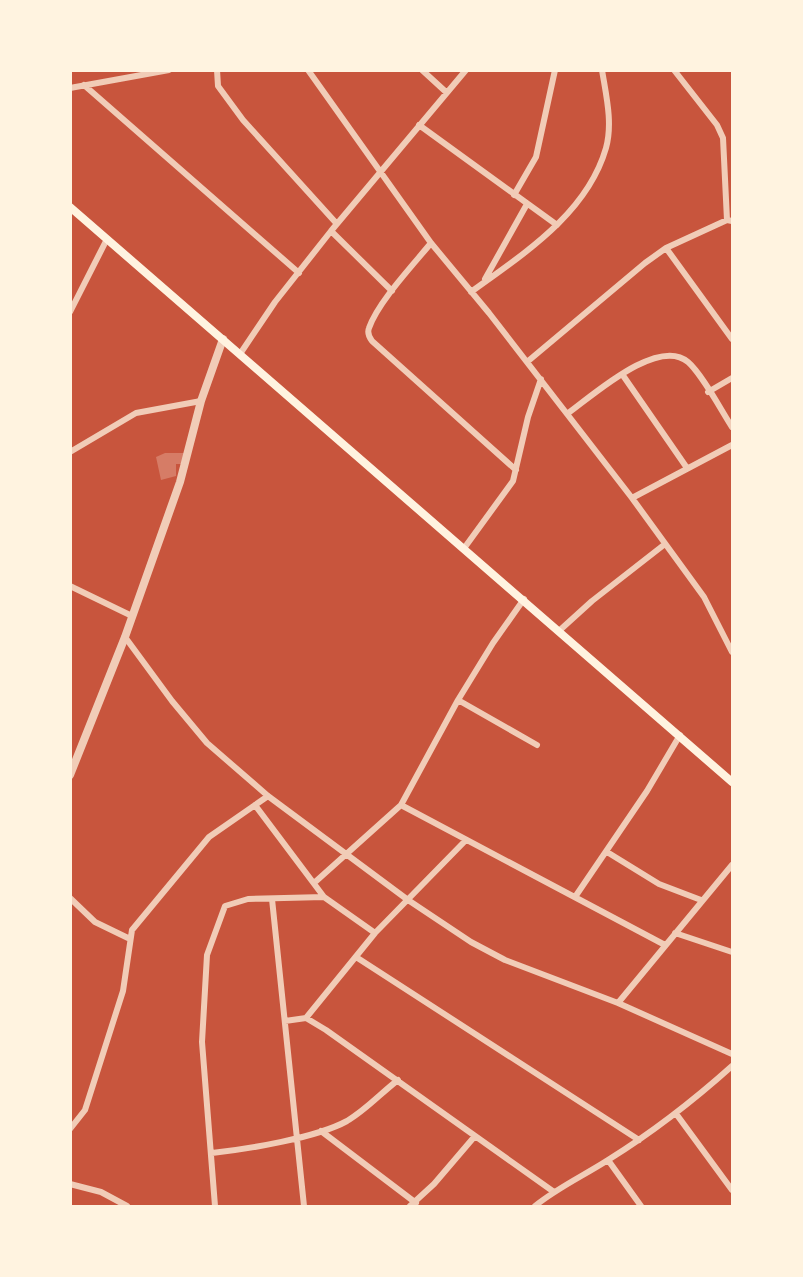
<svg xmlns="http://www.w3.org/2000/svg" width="803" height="1277" viewBox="0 0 803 1277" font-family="Overpass,sans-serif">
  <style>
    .building { fill: #d67c66 }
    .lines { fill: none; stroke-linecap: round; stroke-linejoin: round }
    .minor { stroke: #f1ccb7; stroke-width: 6 }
    .tertiary { stroke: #f1ccb7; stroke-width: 8 }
    .secondary { stroke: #fff3e0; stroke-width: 8 }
  </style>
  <rect width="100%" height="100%" fill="#c8553d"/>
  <path class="building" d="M 165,453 L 186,453 L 185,464 L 176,464 L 176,476 L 161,480 L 156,457 Z"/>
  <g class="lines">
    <path class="minor" d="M 217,70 L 218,86 L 243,120 L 337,224
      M 308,70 L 431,243 L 489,313 L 632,498 L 704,597 L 732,652
      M 422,70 L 446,92
      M 674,70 L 717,125 L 723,138 L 727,220
      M 84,85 L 299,273
      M 70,88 L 169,70
      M 419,125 L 557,225
      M 514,195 L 536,157 L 555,70
      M 331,231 L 392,291
      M 431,243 C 413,265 378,302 369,328 C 367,333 369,337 372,341 L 516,470
      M 666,248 L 732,339
      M 485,279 L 527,204
      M 471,292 C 523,254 587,214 606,148 C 613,123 606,95 602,70
      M 70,312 L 107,239
      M 240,354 L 275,302 L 331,231 L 466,70
      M 527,362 L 645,263 L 666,248 L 727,220 L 732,221
      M 622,374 L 687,468
      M 708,392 L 732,378
      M 567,414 C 591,397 658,336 688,362 C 702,374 721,410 732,427
      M 70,452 L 136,413 L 201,401
      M 632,498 L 732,445
      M 465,547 L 513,481 L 528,417 L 541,379
      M 70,586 L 132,616
      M 560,630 L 592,601 L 665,544
      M 125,637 L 172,701 L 207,743 L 268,796 L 408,900 L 471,942 L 505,960 L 618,1003 L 732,1054
      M 458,700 L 537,745
      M 255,805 L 324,897
      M 401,805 L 665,945
      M 607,852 L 659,884 L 701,900
      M 314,883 L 401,805 L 458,700 L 493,643 L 524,599
      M 575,897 L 647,791 L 680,735
      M 70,898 L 95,922 L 128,938
      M 272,899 L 304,1206
      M 675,933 L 732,952
      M 356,957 L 639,1140
      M 618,1003 L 732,865
      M 306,1018 L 375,933 L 466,840
      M 285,1021 L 306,1018 L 326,1030 L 554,1192
      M 677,1115 L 732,1190
      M 70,1129 L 85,1110 L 123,991 L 132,930 L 209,837 L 268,796
      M 321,1131 L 416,1203
      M 212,1153 C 248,1149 316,1138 347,1121 C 366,1110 381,1093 398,1080
      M 608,1160 L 641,1206
      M 70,1184 L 101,1192 L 127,1206
      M 215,1206 L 202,1042 L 207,955 L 225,906 L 248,899 L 324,897 L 375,933
      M 410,1206 L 434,1184 L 475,1136
      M 535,1206 C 557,1188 583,1176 608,1160 C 653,1132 693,1101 732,1066"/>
    <path class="tertiary" d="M 70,775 L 125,637 L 180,482 L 201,401 L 223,339"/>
    <path class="secondary" d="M 70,207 L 732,782"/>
  </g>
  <rect width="803" height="1277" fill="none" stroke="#fff3e0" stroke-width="144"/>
</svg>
